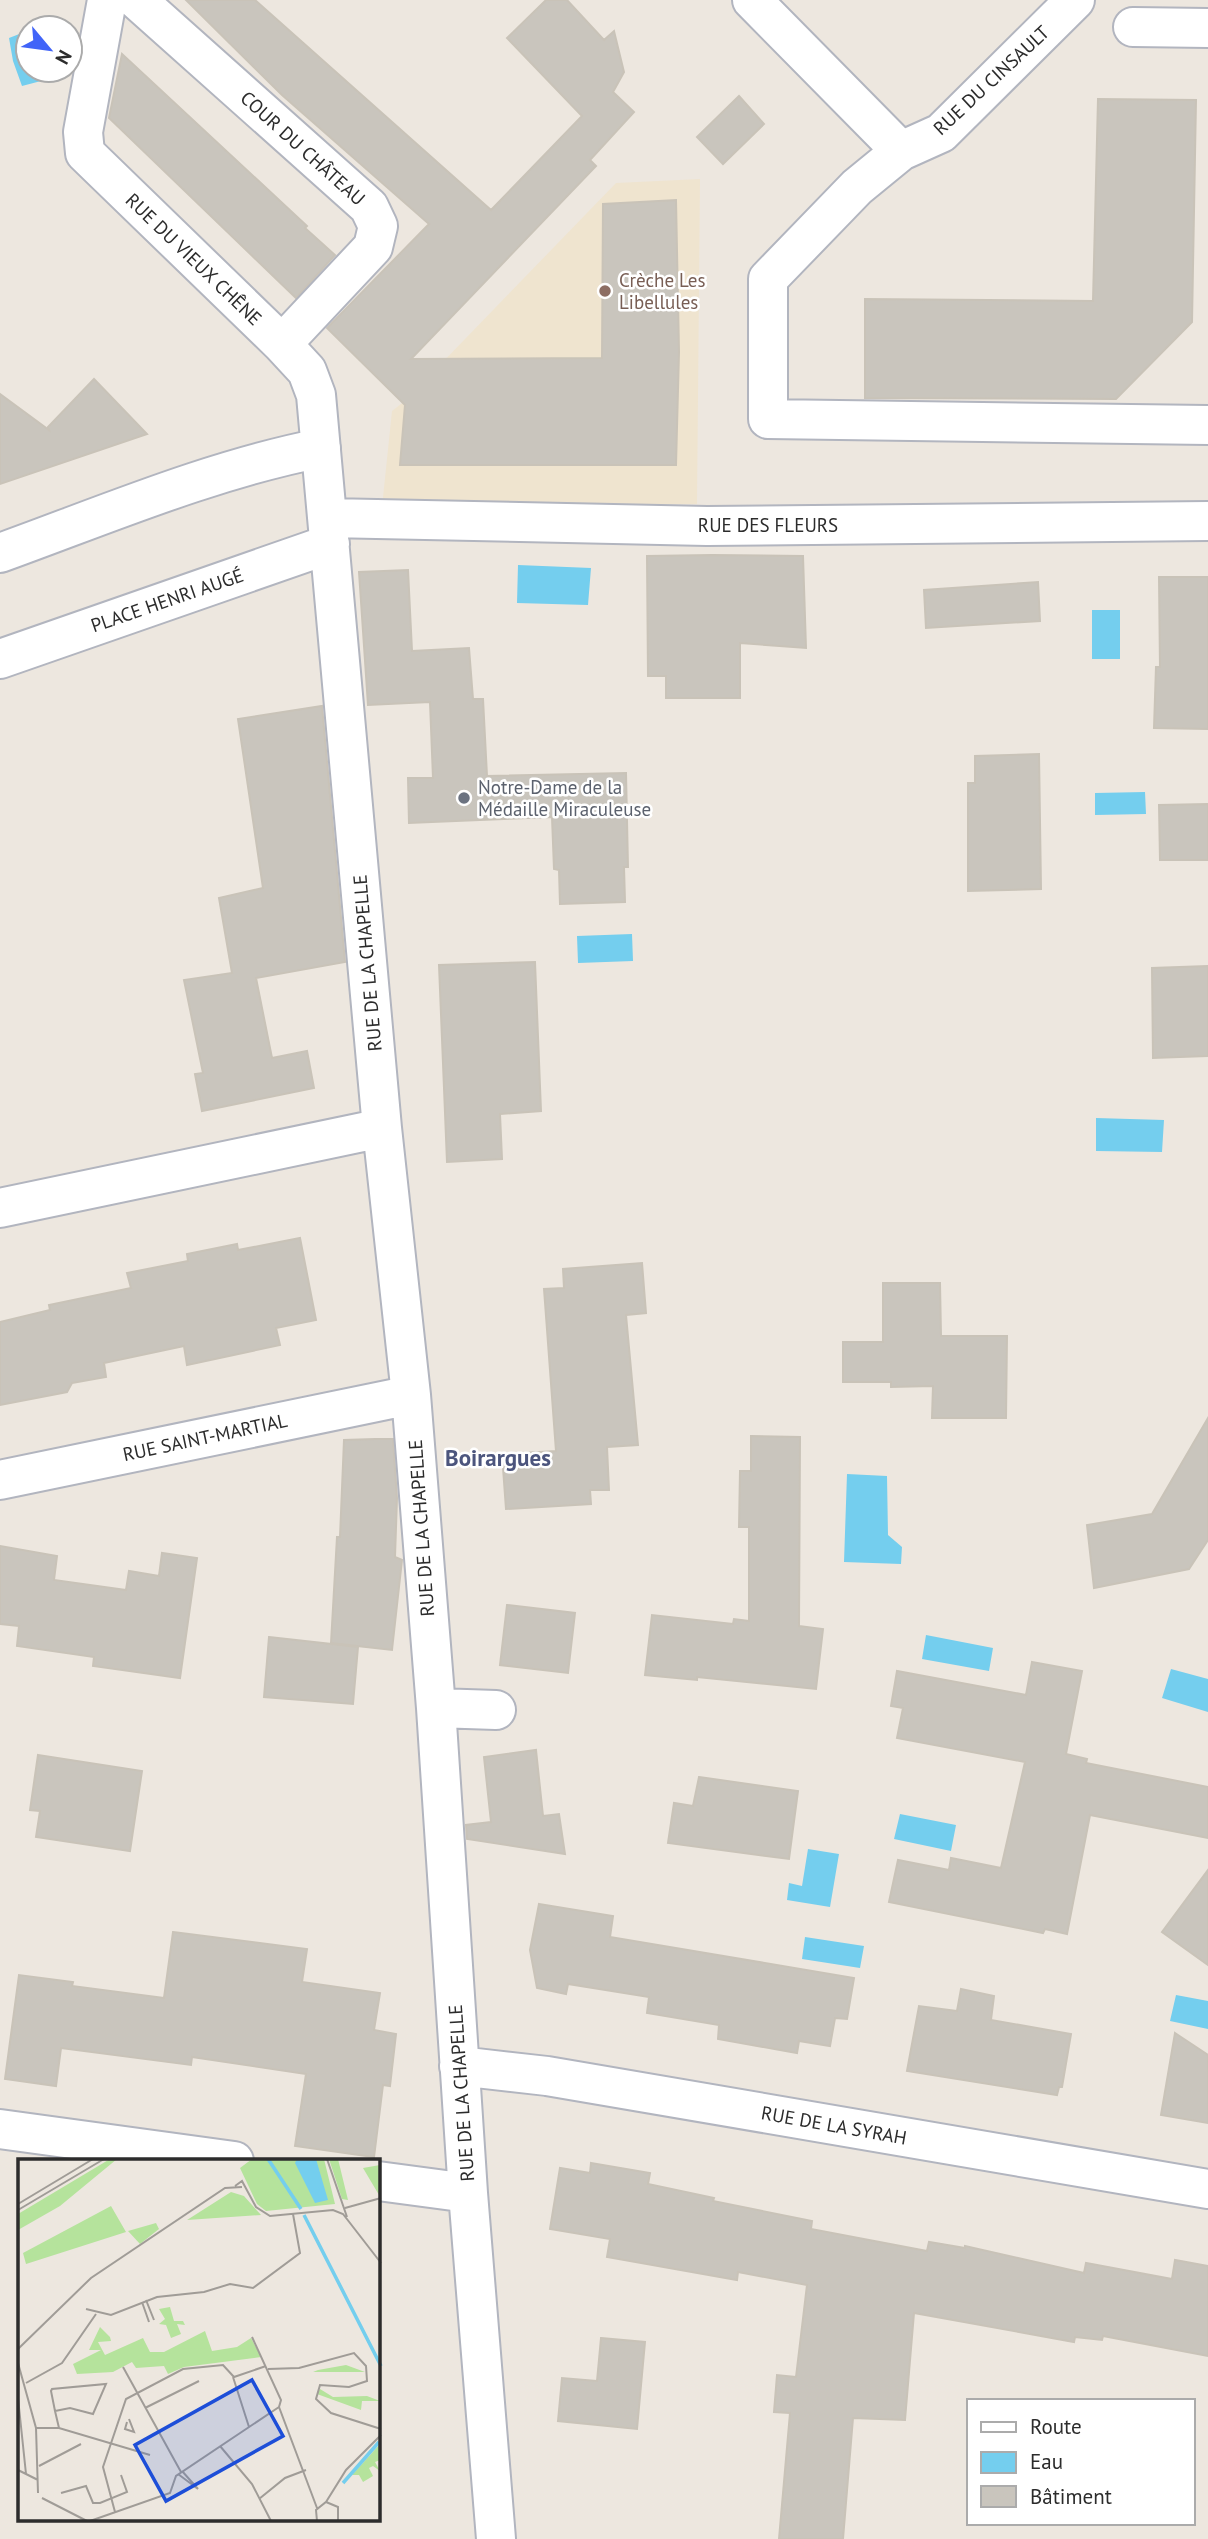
<svg xmlns="http://www.w3.org/2000/svg" width="1208" height="2539" viewBox="0 0 1208 2539" font-family="'PT Sans',sans-serif">
  <style>
    .education { fill: #efe4cf }
    .water { fill: #74ceee }
    .building { fill: #c9c5bd; stroke: #c9c3b8; stroke-width: 2 }
    .lines { fill: none; stroke-linecap: round; stroke-linejoin: round }
    .minor-casing { stroke: #b2b5bf; stroke-width: 42 }
    .minor { stroke: #fff; stroke-width: 38 }
    .education-dot { fill: #8d6e63; stroke: #fff; stroke-width: 2.5 }
    .worship-dot { fill: #6b7280; stroke: #fff; stroke-width: 2.5 }
    .labels { text-anchor: middle; dominant-baseline: central; stroke-width: 5; stroke-linejoin: round; paint-order: stroke }
    .street-label { font-size: 19px; fill: #2c2c2c; stroke: #fff }
    .education-label { font-size: 19px; fill: #785e54; stroke: #fff; text-anchor: start }
    .worship-label { font-size: 19px; fill: #5b616d; stroke: #fff; text-anchor: start }
    .quarter-label { font-size: 23px; font-weight: bold; fill: #4c557d; stroke: #fff }
    .inset-river { fill: none; stroke: #74ceee; stroke-width: 3.5 }
    .inset-road { fill: none; stroke: #a09c97; stroke-width: 2 }
    .view { fill: #1d4ed8; fill-opacity: 0.15; stroke: #1d4ed8; stroke-width: 3.5 }
    .inset-edge { fill: none; stroke: #2c2c2c; stroke-width: 3.5 }
  </style>
  <rect width="100%" height="100%" fill="#ede7df"/>
  <path class="education" d="M 700,179 L 697,504 L 382,507 L 392,411 L 406,400 L 616,183 Z"/>
  <path class="water" d="M 27,31 L 28,70 L 39,70 L 41,81 L 22,86 L 13,61 L 9,38 Z
    M 518,565 L 591,568 L 588,605 L 517,603 Z
    M 1092,610 L 1120,610 L 1120,659 L 1092,659 Z
    M 1145,792 L 1146,814 L 1095,815 L 1095,793 Z
    M 632,934 L 633,961 L 578,963 L 577,936 Z
    M 1096,1118 L 1164,1120 L 1162,1152 L 1096,1151 Z
    M 847,1474 L 887,1476 L 888,1535 L 902,1547 L 901,1564 L 844,1562 Z
    M 926,1635 L 993,1648 L 989,1671 L 922,1659 Z
    M 1171,1669 L 1208,1679 L 1208,1712 L 1162,1698 Z
    M 900,1814 L 956,1825 L 951,1851 L 894,1839 Z
    M 808,1849 L 839,1854 L 830,1907 L 787,1900 L 789,1883 L 802,1886 Z
    M 805,1937 L 864,1946 L 860,1968 L 802,1959 Z
    M 1176,1995 L 1208,2001 L 1208,2029 L 1170,2021 Z"/>
  <path class="building" d="M 186,0 L 255,0 L 491,210 L 582,116 L 507,38 L 546,0 L 567,0 L 604,40 L 614,31 L 624,72 L 613,92 L 634,112 L 590,160 L 596,166 L 411,359 L 602,358 L 603,204 L 676,200 L 679,352 L 676,465 L 400,465 L 405,405 L 327,328 L 429,224 L 282,95 Z
    M 122,54 L 307,226 L 305,228 L 335,255 L 296,298 L 109,118 Z
    M 739,96 L 764,124 L 723,164 L 697,137 Z
    M 1098,99 L 1196,100 L 1192,322 L 1116,399 L 865,398 L 865,299 L 1093,301 Z
    M 94,379 L 147,434 L 0,484 L 0,394 L 49,430 L 48,427 Z
    M 712,555 L 803,556 L 806,648 L 740,643 L 740,698 L 666,698 L 666,676 L 648,676 L 647,556 Z
    M 408,570 L 412,651 L 469,648 L 473,699 L 483,699 L 487,776 L 626,773 L 628,867 L 624,867 L 625,902 L 560,904 L 559,870 L 554,869 L 552,817 L 409,823 L 408,778 L 433,778 L 430,702 L 368,705 L 359,572 Z
    M 1159,577 L 1208,577 L 1208,729 L 1154,728 L 1156,667 L 1160,667 Z
    M 1038,582 L 1040,621 L 926,628 L 924,590 Z
    M 322,706 L 345,962 L 256,978 L 272,1058 L 307,1051 L 314,1088 L 202,1111 L 195,1074 L 203,1073 L 184,980 L 232,973 L 219,898 L 263,888 L 238,719 Z
    M 1039,754 L 1041,889 L 968,891 L 968,783 L 975,783 L 975,756 Z
    M 1208,804 L 1208,860 L 1160,860 L 1159,805 Z
    M 535,962 L 541,1111 L 500,1114 L 502,1159 L 447,1162 L 439,965 Z
    M 1208,966 L 1208,1056 L 1153,1058 L 1152,968 Z
    M 300,1238 L 316,1320 L 276,1328 L 280,1345 L 187,1365 L 184,1346 L 104,1363 L 106,1377 L 72,1383 L 67,1392 L 0,1405 L 0,1322 L 50,1310 L 49,1305 L 131,1288 L 127,1273 L 188,1261 L 187,1254 L 237,1244 L 238,1250 Z
    M 642,1263 L 646,1313 L 626,1315 L 638,1445 L 607,1447 L 609,1490 L 590,1490 L 591,1504 L 506,1509 L 502,1454 L 556,1451 L 544,1289 L 564,1288 L 563,1269 Z
    M 883,1283 L 940,1283 L 941,1336 L 1007,1336 L 1006,1418 L 932,1418 L 933,1386 L 891,1387 L 891,1382 L 843,1382 L 843,1342 L 883,1342 Z
    M 1208,1418 L 1208,1540 L 1189,1569 L 1094,1588 L 1087,1525 L 1152,1514 Z
    M 751,1436 L 800,1437 L 799,1626 L 823,1629 L 816,1689 L 697,1677 L 697,1680 L 645,1675 L 652,1615 L 733,1624 L 734,1619 L 749,1621 L 749,1527 L 739,1527 L 740,1471 L 751,1471 Z
    M 375,1439 L 393,1439 L 397,1498 L 395,1557 L 402,1560 L 392,1650 L 331,1643 L 337,1537 L 340,1537 L 344,1440 Z
    M 0,1546 L 57,1556 L 54,1580 L 126,1590 L 129,1571 L 159,1576 L 162,1553 L 197,1558 L 180,1678 L 93,1666 L 94,1657 L 17,1646 L 19,1626 L 0,1624 Z
    M 507,1605 L 575,1613 L 568,1673 L 500,1665 Z
    M 269,1637 L 358,1647 L 353,1704 L 264,1697 Z
    M 1032,1662 L 1082,1671 L 1066,1754 L 1087,1759 L 1086,1763 L 1208,1787 L 1208,1838 L 1090,1815 L 1067,1934 L 1045,1929 L 1043,1933 L 889,1902 L 898,1860 L 949,1870 L 951,1858 L 1001,1868 L 1025,1762 L 897,1738 L 903,1708 L 891,1706 L 897,1671 L 1026,1695 Z
    M 536,1750 L 543,1816 L 559,1814 L 565,1854 L 467,1839 L 466,1825 L 491,1822 L 484,1757 Z
    M 38,1755 L 142,1771 L 130,1851 L 36,1837 L 40,1811 L 30,1810 Z
    M 699,1777 L 798,1791 L 789,1859 L 668,1843 L 674,1803 L 693,1806 Z
    M 1208,1870 L 1208,1965 L 1162,1932 Z
    M 539,1904 L 613,1916 L 610,1937 L 854,1978 L 847,2019 L 835,2018 L 830,2046 L 799,2041 L 797,2053 L 718,2039 L 719,2025 L 647,2013 L 649,1997 L 568,1984 L 566,1994 L 537,1988 L 530,1950 Z
    M 173,1932 L 307,1949 L 302,1982 L 380,1993 L 374,2030 L 396,2034 L 390,2086 L 383,2085 L 374,2157 L 295,2146 L 306,2074 L 192,2057 L 191,2065 L 61,2048 L 56,2086 L 5,2079 L 19,1975 L 73,1982 L 72,1986 L 164,1998 Z
    M 961,1989 L 994,1996 L 991,2020 L 1071,2034 L 1062,2087 L 1059,2087 L 1057,2095 L 907,2071 L 919,2006 L 957,2011 Z
    M 1175,2033 L 1208,2055 L 1208,2123 L 1161,2115 Z
    M 591,2163 L 650,2173 L 648,2184 L 714,2198 L 713,2201 L 812,2221 L 811,2229 L 927,2251 L 929,2242 L 965,2248 L 965,2246 L 1084,2273 L 1086,2263 L 1172,2279 L 1175,2260 L 1208,2266 L 1208,2356 L 1103,2336 L 1102,2340 L 1075,2337 L 1074,2342 L 914,2313 L 905,2420 L 853,2418 L 843,2539 L 779,2539 L 790,2413 L 774,2412 L 777,2375 L 796,2377 L 807,2285 L 738,2272 L 737,2280 L 607,2257 L 610,2239 L 550,2229 L 560,2168 L 590,2173 Z
    M 601,2338 L 645,2342 L 637,2429 L 558,2421 L 562,2378 L 597,2381 Z"/>
  <g class="lines">
    <defs>
      <path id="minor" d="M 107,0 L 83,132 L 85,153 L 282,344 L 307,371 L 316,395 L 382,1128 L 411,1395 L 436,1708 L 468,2193 L 496,2539
        M 137,0 L 369,207 L 378,226 L 373,247 L 282,344
        M 752,0 L 901,151
        M 1075,0 L 941,133 L 901,151 L 857,187 L 768,279 L 768,419 L 1208,425
        M 1133,27 L 1208,28
        M 328,518 L 707,526 L 1208,521
        M 0,553 C 105,515 210,470 321,448
        M 0,659 L 330,544
        M 0,1208 L 382,1128
        M 0,1480 L 411,1395
        M 436,1708 L 496,1710
        M 459,2066 L 547,2076 L 1208,2189
        M 0,2129 L 234,2161
        M 378,2181 L 468,2193"/>
    </defs>
    <use href="#minor" class="minor-casing"/>
    <use href="#minor" class="minor"/>
  </g>
  <circle class="education-dot" cx="605" cy="291" r="7"/>
  <circle class="worship-dot" cx="464" cy="798" r="7"/>
  <g class="labels">
    <g class="street-label">
      <text transform="translate(991 80) rotate(-43)">RUE DU CINSAULT</text>
      <text transform="translate(303 148) rotate(42)">COUR DU CHÂTEAU</text>
      <text transform="translate(194 259) rotate(44)">RUE DU VIEUX CHÊNE</text>
      <text x="768" y="525">RUE DES FLEURS</text>
      <text transform="translate(167 600) rotate(-19)">PLACE HENRI AUGÉ</text>
      <text transform="translate(367 963) rotate(-95)">RUE DE LA CHAPELLE</text>
      <text transform="translate(205 1437) rotate(-12)">RUE SAINT-MARTIAL</text>
      <text transform="translate(421 1528) rotate(-94)">RUE DE LA CHAPELLE</text>
      <text transform="translate(461 2093) rotate(-94)">RUE DE LA CHAPELLE</text>
      <text transform="translate(834 2125) rotate(10)">RUE DE LA SYRAH</text>
    </g>
    <g class="education-label">
      <text x="619" y="280">Crèche Les<tspan x="619" dy="22">Libellules</tspan></text>
    </g>
    <g class="worship-label">
      <text x="478" y="787">Notre-Dame de la<tspan x="478" dy="22">Médaille Miraculeuse</tspan></text>
    </g>
    <g class="quarter-label">
      <text x="498" y="1457">Boirargues</text>
    </g>
  </g>
  <g transform="translate(18 2159)">
    <rect width="362" height="362" fill="#ede7df"/>
    <path d="M 92,0 L 99,0 L 42,47 L 0,71 L 0,55 ZM 234,0 L 306,0 L 317,45 L 248,52 L 239,45 L 222,9 ZM 311,0 L 320,0 L 330,41 L 324,40 ZM 362,6 L 363,36 L 361,36 L 345,9 ZM 213,33 L 226,37 L 243,56 L 169,61 ZM 93,47 L 108,73 L 8,105 L 5,94 ZM 138,64 L 141,70 L 122,85 L 110,72 ZM 152,148 L 156,162 L 165,162 L 167,166 L 159,165 L 163,175 L 153,179 L 148,166 L 141,165 L 147,160 L 141,150 ZM 82,168 L 92,178 L 93,182 L 80,183 L 87,196 L 125,179 L 132,193 L 146,193 L 187,172 L 194,192 L 219,188 L 233,179 L 243,198 L 166,208 L 150,215 L 146,207 L 118,209 L 114,203 L 95,213 L 59,215 L 55,205 L 83,191 L 71,191 ZM 328,206 L 347,213 L 295,213 L 300,211 ZM 302,230 L 315,238 L 349,237 L 362,242 L 344,242 L 343,251 L 299,235 ZM 362,285 L 362,301 L 357,303 L 362,312 L 355,307 L 351,309 L 355,317 L 345,323 L 341,316 L 334,316 Z" fill="#b5e39c"/>
    <path d="M 279,0 L 298,0 L 310,41 L 297,44 L 277,4 Z" fill="#74ceee"/>
    <path class="inset-river" d="M 250,0 L 283,50M 286,56 L 363,207M 325,324 L 361,283"/>
    <path class="inset-road" d="M 309,0 L 329,58M 217,27 L 224,22 L 238,48 L 252,57 L 315,51 L 325,55 L 363,104M 0,45 L 75,0M 327,49 L 363,39M 0,51 L 86,0M 128,141 L 136,161M 124,143 L 131,163M 68,150 L 93,156 L 139,138 L 186,133 L 212,125 L 235,129 L 282,94 L 275,55M 234,178 L 263,241 L 261,248 L 299,349M 0,190 L 73,119 L 207,29 L 224,28M 0,204 L 18,269 L 20,334M 105,208 L 163,313M 250,210 L 281,209 L 336,194 L 348,207 L 349,222 L 331,228 L 302,226 L 298,240 L 313,254 L 363,270M 215,218 L 231,268M 8,224 L 44,204 L 78,155M 0,239 L 8,315M 127,249 L 181,222M 37,252 L 52,249 L 75,255 L 88,225 L 34,230 L 33,232 L 37,252 L 41,269M 109,263 L 107,270 L 116,273 L 111,260M 18,269 L 41,269 L 132,296M 202,287 L 234,325 L 253,362M 21,307 L 63,285M 0,311 L 20,321M 160,315 L 180,330 L 164,312M 43,334 L 68,327 L 75,344 L 82,344 L 109,333 L 103,316M 24,339 L 69,362M 241,340 L 267,319 L 288,311M 308,343 L 328,311 L 363,276M 97,353 L 85,308 L 108,240 L 165,210 L 205,206 L 216,218 L 248,207M 72,362 L 152,334 L 158,317 L 261,248M 299,362 L 298,351 L 308,343 L 320,348 L 320,362"/>
    <path class="view" d="M 234,221 L 265,277 L 148,342 L 117,286 Z"/>
    <rect width="362" height="362" class="inset-edge"/>
  </g>
  <rect x="967" y="2399" width="228" height="126" fill="#ffffff" stroke="#ababab" stroke-width="2"/>
  <rect x="981" y="2422" width="35" height="10" fill="#ffffff" stroke="#ababab" stroke-width="2"/>
  <text x="1030" y="2434" font-size="21" fill="#2c2c2c">Route</text>
  <rect x="981" y="2452" width="35" height="21" fill="#74ceee" stroke="#ababab" stroke-width="2"/>
  <text x="1030" y="2469" font-size="21" fill="#2c2c2c">Eau</text>
  <rect x="981" y="2486" width="35" height="21" fill="#c9c5bd" stroke="#ababab" stroke-width="2"/>
  <text x="1030" y="2504" font-size="21" fill="#2c2c2c">Bâtiment</text>
  <g transform="translate(49 49) rotate(119)"><circle r="33" fill="#ffffff" stroke="#ababab" stroke-width="2"/>
  <path d="M0-5L12 26L0 18L-12 26Z" fill="#4164f8"/>
  <text y="-10" font-size="19" font-weight="bold" text-anchor="middle" fill="#2c2c2c">N</text>
  </g>
</svg>
